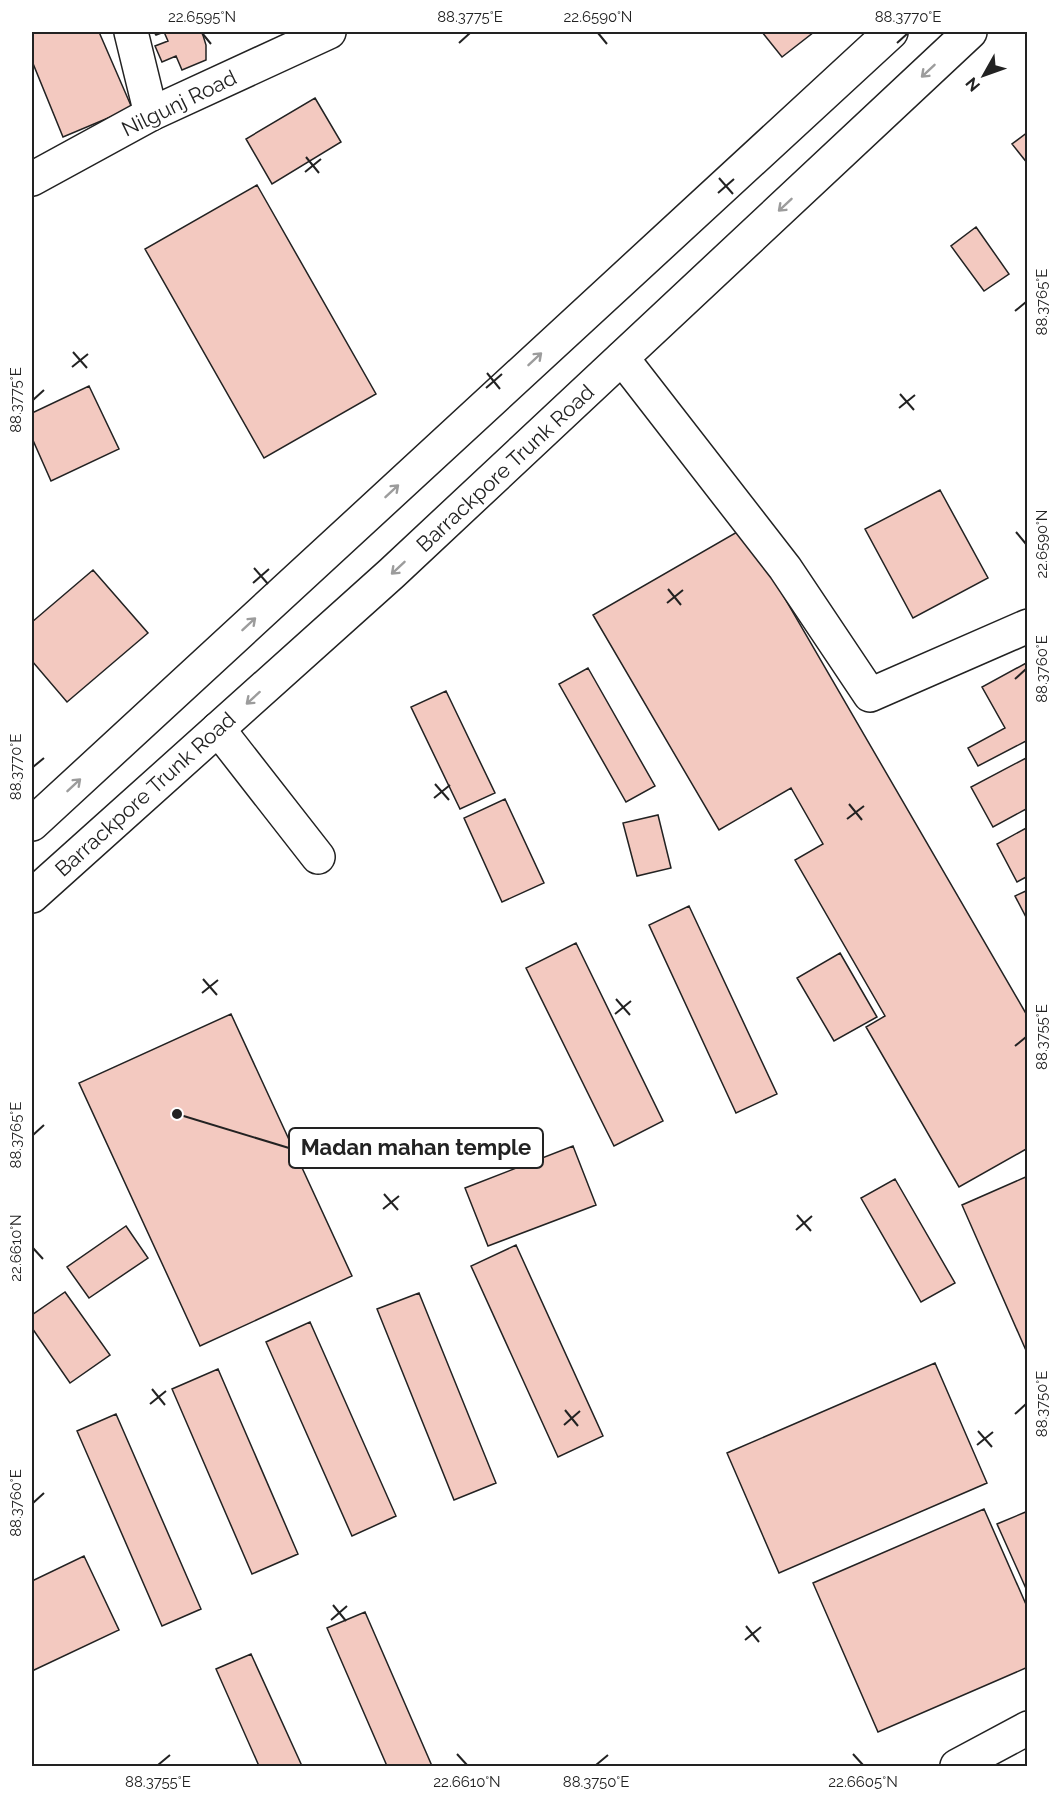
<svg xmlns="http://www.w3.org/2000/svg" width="1059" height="1798" viewBox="0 0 1059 1798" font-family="Raleway,sans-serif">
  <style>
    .building { fill: #f3c9c0; stroke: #222; stroke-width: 1.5 }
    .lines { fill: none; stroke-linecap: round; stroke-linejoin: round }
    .street-casing { stroke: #222; stroke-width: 36 }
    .secondary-casing { stroke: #222; stroke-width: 36 }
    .primary-casing { stroke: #222; stroke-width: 36 }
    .street { stroke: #fff; stroke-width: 33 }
    .secondary { stroke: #fff; stroke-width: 33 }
    .primary { stroke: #fff; stroke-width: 33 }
    .oneway { stroke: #9c9c9c }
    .ticks { fill: none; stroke: #222; stroke-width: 2 }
    .labels { text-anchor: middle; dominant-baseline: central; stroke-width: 4.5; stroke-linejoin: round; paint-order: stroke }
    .street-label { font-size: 21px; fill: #222; stroke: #fff }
    .leader { fill: none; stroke: #222; stroke-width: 2 }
    .callout-dot { fill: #222; stroke: #fff; stroke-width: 2 }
    .callout { fill: #fff; stroke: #222; stroke-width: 2 }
    .callout-label { font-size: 22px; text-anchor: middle; font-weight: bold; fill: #222 }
    .neatline { fill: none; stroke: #222; stroke-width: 2 }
    .ticks-label { font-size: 15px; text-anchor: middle; fill: #222 }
  </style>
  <rect width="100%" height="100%" fill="#fff"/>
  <path class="building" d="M 32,32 L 99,32 L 132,108 L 63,137 L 32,61 Z
    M 154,32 L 202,32 L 206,45 L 206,60 L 182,70 L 176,56 L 162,62 L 155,46 L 168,41 L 164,32 L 156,35 Z
    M 762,32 L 814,32 L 782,57 Z
    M 315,98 L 341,142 L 272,184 L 246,139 Z
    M 1028,132 L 1028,164 L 1012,144 Z
    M 257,185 L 376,394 L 264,458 L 145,249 Z
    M 976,227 L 1009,274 L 984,291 L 951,246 Z
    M 89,386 L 119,449 L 51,481 L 32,438 L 32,413 Z
    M 940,490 L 988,578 L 913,618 L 865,529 Z
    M 744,528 L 1028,1017 L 1028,1148 L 959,1187 L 866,1027 L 885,1016 L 795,860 L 823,844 L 791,788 L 719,830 L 593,615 Z
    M 93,570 L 148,633 L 67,702 L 32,661 L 32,622 Z
    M 1028,662 L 1028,740 L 978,766 L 968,748 L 1005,728 L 982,687 Z
    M 588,668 L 655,786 L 626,802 L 559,684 Z
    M 446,691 L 495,793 L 460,809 L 411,707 Z
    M 1028,757 L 1028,808 L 993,827 L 971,787 Z
    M 505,799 L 544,883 L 502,902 L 464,818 Z
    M 658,815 L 671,868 L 637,876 L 623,823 Z
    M 1028,827 L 1028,876 L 1017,882 L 997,844 Z
    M 1028,890 L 1028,921 L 1015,896 Z
    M 689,906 L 777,1094 L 736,1113 L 649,925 Z
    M 576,943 L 663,1121 L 614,1146 L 526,968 Z
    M 840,953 L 877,1017 L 834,1041 L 797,978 Z
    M 231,1014 L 352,1276 L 200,1346 L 79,1083 Z
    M 573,1146 L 596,1205 L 488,1246 L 465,1188 Z
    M 1028,1176 L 1028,1355 L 962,1205 Z
    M 895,1179 L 955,1283 L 921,1302 L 861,1198 Z
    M 126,1226 L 148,1258 L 89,1298 L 67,1267 Z
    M 516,1245 L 603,1436 L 558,1457 L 471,1266 Z
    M 65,1292 L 110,1355 L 70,1383 L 32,1328 L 32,1315 Z
    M 419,1293 L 496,1483 L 454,1500 L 377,1309 Z
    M 310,1322 L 396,1516 L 352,1536 L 266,1342 Z
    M 935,1363 L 987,1483 L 779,1573 L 727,1453 Z
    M 218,1369 L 298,1554 L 252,1574 L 172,1389 Z
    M 116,1414 L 201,1609 L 162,1626 L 77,1431 Z
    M 984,1509 L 1028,1609 L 1028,1667 L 878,1732 L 813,1583 Z
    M 1028,1511 L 1028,1593 L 997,1524 Z
    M 84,1556 L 119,1630 L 32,1671 L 32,1581 Z
    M 365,1612 L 432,1766 L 387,1766 L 327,1628 Z
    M 251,1654 L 302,1766 L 259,1766 L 216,1669 Z"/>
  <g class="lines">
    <defs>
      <path id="street" d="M 131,32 L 151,114
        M 622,358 L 785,568 L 870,695 L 1028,626
        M 218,729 L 318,857
        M 957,1766 L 1028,1728"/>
      <path id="secondary" d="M 32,179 L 151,114 L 329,32"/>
      <path id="primary" d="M 32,824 L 891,32
        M 32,896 L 392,573 L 970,32"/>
    </defs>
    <use href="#street" class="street-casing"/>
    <use href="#secondary" class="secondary-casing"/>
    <use href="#primary" class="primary-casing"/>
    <use href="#street" class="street"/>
    <use href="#secondary" class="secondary"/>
    <use href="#primary" class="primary"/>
  </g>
  <defs><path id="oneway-shaft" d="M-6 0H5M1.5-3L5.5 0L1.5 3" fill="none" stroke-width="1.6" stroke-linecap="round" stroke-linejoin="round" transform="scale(1.5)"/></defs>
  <g class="oneway">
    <use href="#oneway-shaft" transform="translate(928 71) rotate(137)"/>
    <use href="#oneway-shaft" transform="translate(785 205) rotate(137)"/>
    <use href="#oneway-shaft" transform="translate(535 359) rotate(-43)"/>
    <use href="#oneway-shaft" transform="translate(392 491) rotate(-43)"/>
    <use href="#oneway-shaft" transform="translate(398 568) rotate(137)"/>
    <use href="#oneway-shaft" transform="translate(249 624) rotate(-43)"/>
    <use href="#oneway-shaft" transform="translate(253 698) rotate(138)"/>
    <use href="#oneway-shaft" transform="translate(74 785) rotate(-43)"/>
  </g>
  <path class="ticks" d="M 202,33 L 211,44M 598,33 L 607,44M 459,43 L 470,33M 897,43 L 908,33M 306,157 L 319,173M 305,172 L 321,159M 719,178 L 733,194M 718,193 L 734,179M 1015,311 L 1026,302M 73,352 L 87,368M 72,367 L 88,354M 487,373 L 500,389M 486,388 L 502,374M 900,394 L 914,410M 33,400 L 44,390M 899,408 L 915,395M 1016,532 L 1026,544M 254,568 L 268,584M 253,583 L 269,569M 668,589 L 681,605M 667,603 L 683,590M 1015,679 L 1026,669M 33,767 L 44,758M 435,784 L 449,800M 434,798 L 450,785M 849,804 L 862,820M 847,819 L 864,806M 203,979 L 217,995M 202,993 L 218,980M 616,999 L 630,1015M 615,1014 L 631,1001M 1015,1046 L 1026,1037M 33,1135 L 44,1125M 384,1194 L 398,1210M 383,1209 L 399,1196M 797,1215 L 811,1231M 796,1230 L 812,1216M 33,1248 L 43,1259M 152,1389 L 165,1405M 150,1404 L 166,1391M 565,1410 L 578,1426M 1015,1414 L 1026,1404M 564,1425 L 580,1411M 978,1431 L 992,1447M 977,1445 L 993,1432M 33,1503 L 44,1493M 333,1605 L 346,1621M 331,1620 L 347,1606M 746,1626 L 759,1642M 745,1640 L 761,1627M 457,1754 L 467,1765M 853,1754 L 863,1765M 158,1765 L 170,1755M 596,1765 L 608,1755"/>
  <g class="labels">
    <g class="street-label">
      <text transform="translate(179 103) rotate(-26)">Nilgunj Road</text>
      <text transform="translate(505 468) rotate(-43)">Barrackpore Trunk Road</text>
      <text transform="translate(145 794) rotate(-42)">Barrackpore Trunk Road</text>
    </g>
  </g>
  <path class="leader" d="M177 1114L289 1148"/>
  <circle class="callout-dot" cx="177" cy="1114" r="6"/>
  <rect class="callout" x="289" y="1128" width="254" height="40" rx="6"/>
  <g class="callout-label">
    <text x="416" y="1155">Madan mahan temple</text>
  </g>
  <rect width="1059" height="1798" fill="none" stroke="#ffffff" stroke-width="66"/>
  <g transform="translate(984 75) rotate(230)" stroke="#ffffff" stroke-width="4.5" paint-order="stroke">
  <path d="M0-4.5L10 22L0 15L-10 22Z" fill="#222222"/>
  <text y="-9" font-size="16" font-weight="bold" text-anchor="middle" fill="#222222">N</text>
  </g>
  <rect x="33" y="33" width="993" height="1732" class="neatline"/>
  <g class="ticks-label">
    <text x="202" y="22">22.6595°N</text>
    <text x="470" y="22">88.3775°E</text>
    <text x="598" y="22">22.6590°N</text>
    <text x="908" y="22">88.3770°E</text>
    <text transform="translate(1042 302) rotate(-90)" y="5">88.3765°E</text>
    <text transform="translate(16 400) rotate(-90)" y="5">88.3775°E</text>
    <text transform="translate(1042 544) rotate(-90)" y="5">22.6590°N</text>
    <text transform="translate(1042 669) rotate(-90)" y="5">88.3760°E</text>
    <text transform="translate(16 767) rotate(-90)" y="5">88.3770°E</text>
    <text transform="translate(1042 1037) rotate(-90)" y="5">88.3755°E</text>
    <text transform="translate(16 1135) rotate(-90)" y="5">88.3765°E</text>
    <text transform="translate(16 1248) rotate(-90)" y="5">22.6610°N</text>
    <text transform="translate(1042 1404) rotate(-90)" y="5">88.3750°E</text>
    <text transform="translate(16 1503) rotate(-90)" y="5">88.3760°E</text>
    <text x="158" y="1787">88.3755°E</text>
    <text x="467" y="1787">22.6610°N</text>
    <text x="596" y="1787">88.3750°E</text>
    <text x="863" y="1787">22.6605°N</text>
  </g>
</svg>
